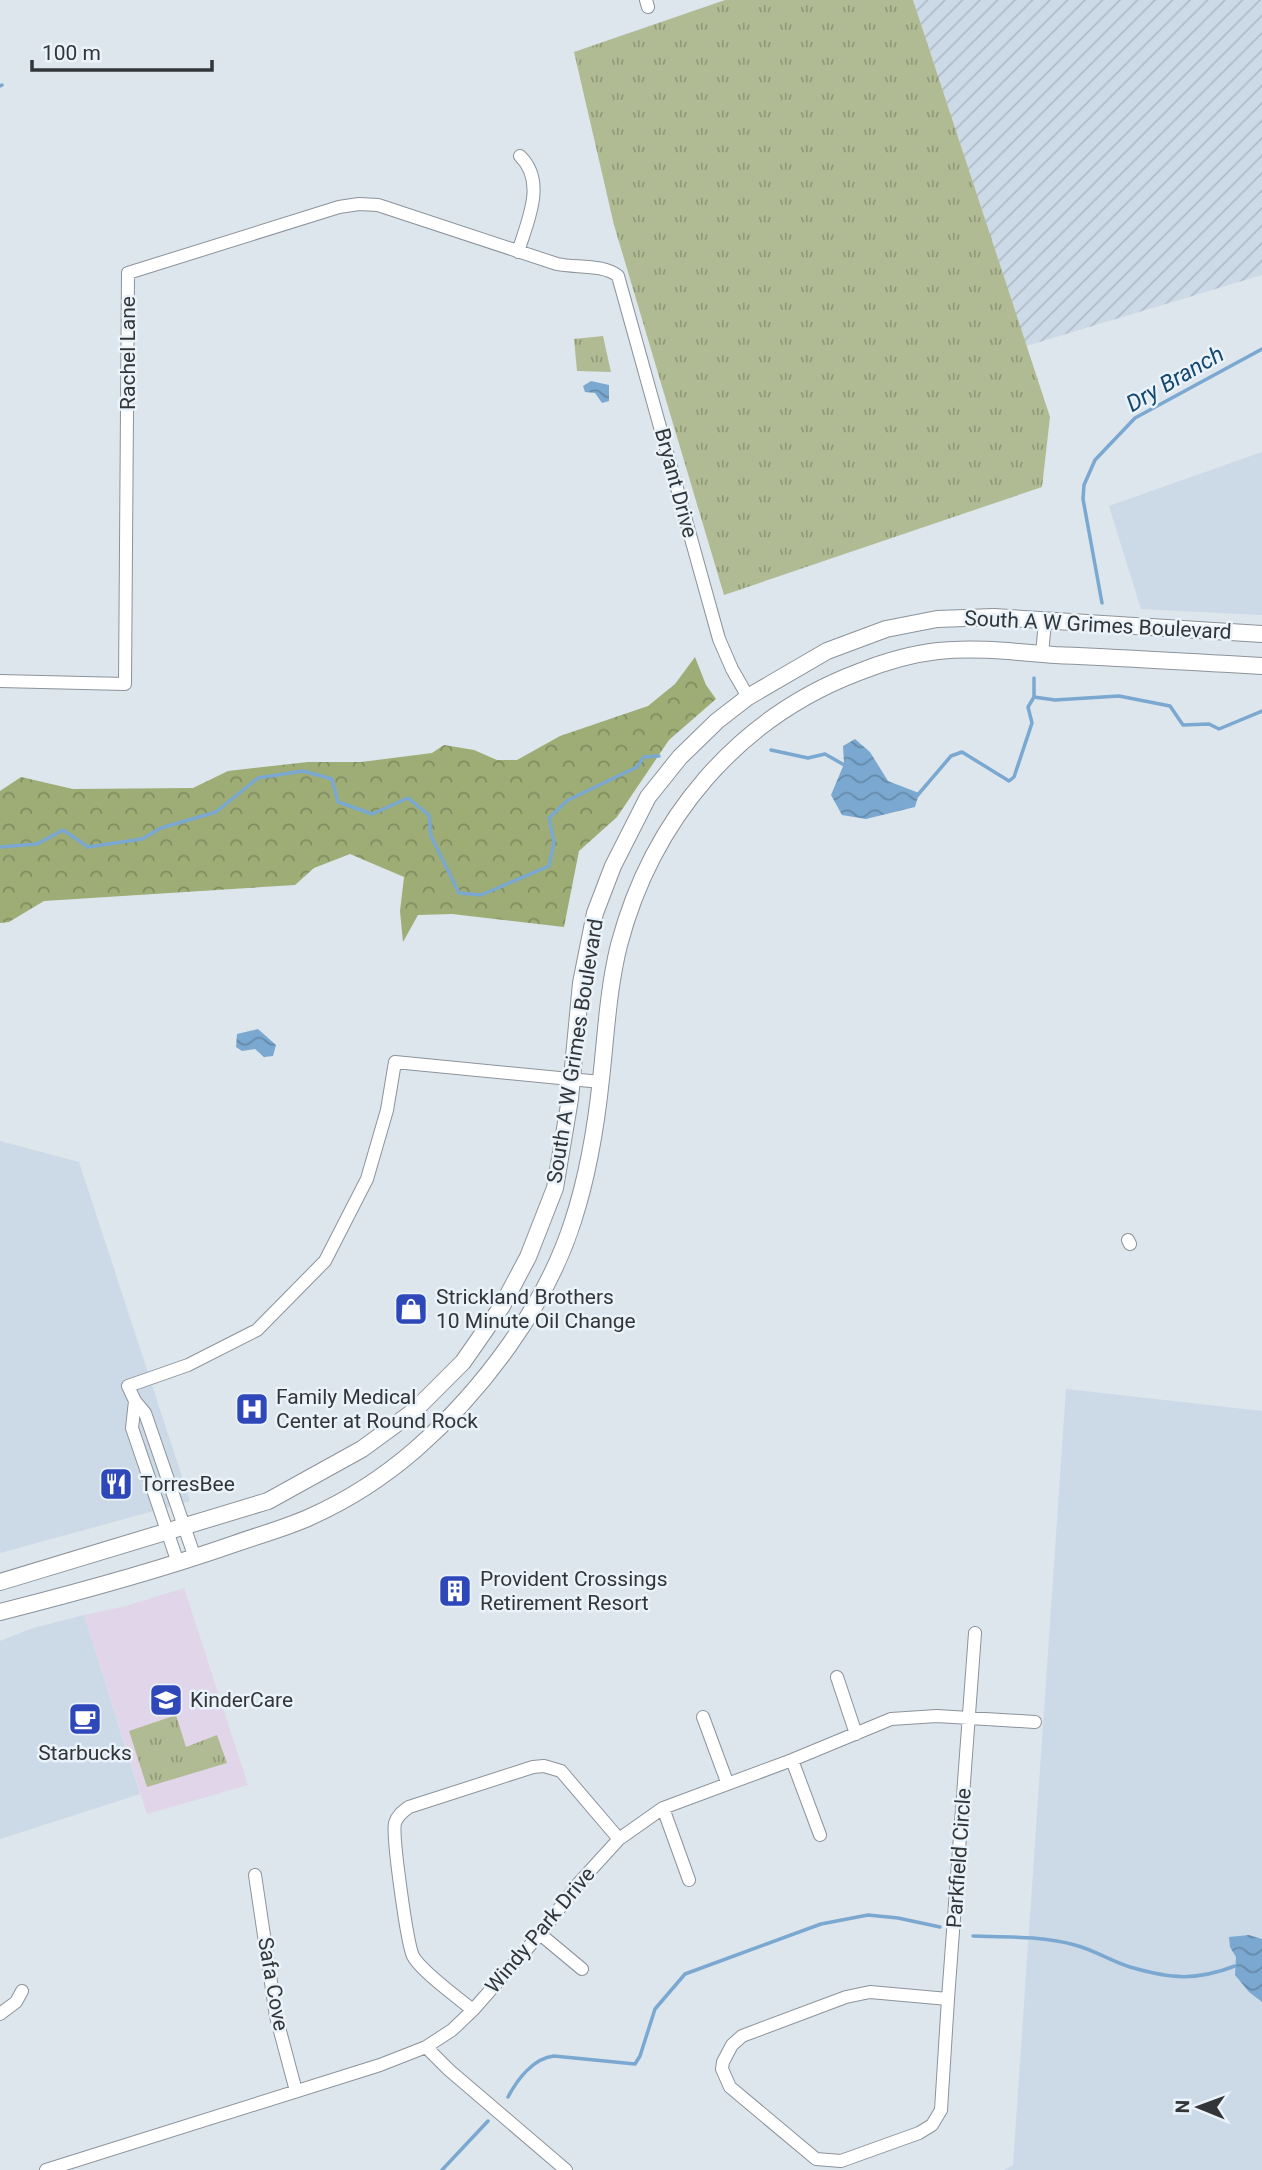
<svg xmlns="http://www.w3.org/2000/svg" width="1262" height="2170" viewBox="0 0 1262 2170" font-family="Roboto,sans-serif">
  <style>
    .built { fill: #ccd9e7 }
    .industrial { fill: url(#industrial-furrows) }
    .education { fill: #e1d5e9 }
    .grass { fill: url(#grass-tufts) }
    .forest { fill: url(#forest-crowns) }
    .water { fill: url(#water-waves) }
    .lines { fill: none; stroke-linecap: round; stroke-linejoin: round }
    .stream { stroke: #7ba8d0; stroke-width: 3.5 }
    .minor-casing { stroke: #8c939a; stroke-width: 14 }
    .major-casing { stroke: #8c939a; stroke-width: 18 }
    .minor { stroke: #fff; stroke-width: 12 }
    .major { stroke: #fff; stroke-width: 16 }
    .labels { text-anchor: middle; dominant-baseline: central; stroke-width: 5; stroke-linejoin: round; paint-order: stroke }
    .street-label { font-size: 21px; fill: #333639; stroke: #eaf2fa }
    .poi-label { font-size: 21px; fill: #333639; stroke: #eaf2fa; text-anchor: start }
    .water-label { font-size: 23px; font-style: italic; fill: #14486f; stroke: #eaf2fa }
  </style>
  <defs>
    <pattern id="industrial-furrows" width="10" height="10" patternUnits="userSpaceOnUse" patternTransform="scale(1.75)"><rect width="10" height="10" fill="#ccd9e7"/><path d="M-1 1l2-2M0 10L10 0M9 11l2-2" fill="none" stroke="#b0bbc7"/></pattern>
    <pattern id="grass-tufts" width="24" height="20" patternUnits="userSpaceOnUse" patternTransform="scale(1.75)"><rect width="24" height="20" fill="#b1bb93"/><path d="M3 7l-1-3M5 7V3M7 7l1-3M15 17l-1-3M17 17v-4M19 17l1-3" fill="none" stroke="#919979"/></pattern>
    <pattern id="forest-crowns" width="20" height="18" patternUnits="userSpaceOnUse" patternTransform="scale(1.75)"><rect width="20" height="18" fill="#9eac75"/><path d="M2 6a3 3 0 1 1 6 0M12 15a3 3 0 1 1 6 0" fill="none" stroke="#818d61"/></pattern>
    <pattern id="water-waves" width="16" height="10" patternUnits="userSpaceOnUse" patternTransform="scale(1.75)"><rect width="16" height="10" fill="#7ba8d0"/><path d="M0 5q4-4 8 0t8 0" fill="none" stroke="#658aaa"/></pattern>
  </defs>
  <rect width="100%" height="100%" fill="#dde5ed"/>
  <path class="built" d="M 1262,452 L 1262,615 L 1141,609 L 1109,506 Z
    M 0,1141 L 79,1162 L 190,1501 L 0,1553 Z
    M 1066,1389 L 1262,1411 L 1262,2170 L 1004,2170 L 1013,2165 Z
    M 84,1615 L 140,1794 L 0,1839 L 0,1641 L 33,1628 Z"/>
  <path class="industrial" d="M 913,0 L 1262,0 L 1262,275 L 1026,346 Z"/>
  <path class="education" d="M 184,1588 L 248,1785 L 147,1814 L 84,1615 L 126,1606 Z"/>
  <path class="grass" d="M 725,0 L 913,0 L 1050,417 L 1042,487 L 724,595 L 614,225 L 574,52 Z
    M 603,336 L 611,372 L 577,371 L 574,339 Z
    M 176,1715 L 186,1747 L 217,1735 L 227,1763 L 147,1787 L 129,1731 Z"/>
  <path class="forest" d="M 695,657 L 706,685 L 716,699 L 669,740 L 617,817 L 579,851 L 564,927 L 452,914 L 418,915 L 403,942 L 400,911 L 404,877 L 350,854 L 314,868 L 295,885 L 44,901 L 9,922 L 0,923 L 0,791 L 21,777 L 73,789 L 193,788 L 228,771 L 308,762 L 361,762 L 432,753 L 444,745 L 474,750 L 497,760 L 517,760 L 560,736 L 648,706 L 675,684 Z"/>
  <path class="water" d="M 591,381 L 609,385 L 609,401 L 602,403 L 595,393 L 585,392 L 583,386 Z
    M 855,739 L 870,752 L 888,781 L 919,793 L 915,807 L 866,819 L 842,815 L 831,795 L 844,764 L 843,746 Z
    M 258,1029 L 276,1045 L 273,1056 L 264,1057 L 255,1049 L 242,1051 L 236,1047 L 237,1034 Z
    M 1249,1935 L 1262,1939 L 1262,2002 L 1249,1992 L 1235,1975 L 1236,1957 L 1230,1947 L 1229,1937 Z"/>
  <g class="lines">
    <path class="stream" d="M 0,86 L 2,85
      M 1102,603 L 1083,499 L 1084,485 L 1095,460 L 1135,418 L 1262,349
      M 1034,697 L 1055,700 L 1119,696 L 1170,706 L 1183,725 L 1209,724 L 1219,729 L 1262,711
      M 771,750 L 808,758 L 825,754 L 846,766
      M 916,797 L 951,756 L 962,752 L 1009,781 L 1014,777 L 1032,723 L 1028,707 L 1034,697 L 1034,678
      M 0,847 L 37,844 L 63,830 L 88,847 L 142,839 L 161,828 L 216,812 L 258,778 L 303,771 L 332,779 L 338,802 L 372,814 L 408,798 L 429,815 L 431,836 L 459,893 L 481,895 L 549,866 L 554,842 L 549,818 L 568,800 L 637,767 L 644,757 L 659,756
      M 973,1936 C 1007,1937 1042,1936 1075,1945 C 1094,1950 1111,1961 1130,1967 C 1171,1979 1196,1981 1235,1966
      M 508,2097 C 517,2080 533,2058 554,2056 L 635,2064 L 640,2056 L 655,2009 L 685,1974 L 821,1924 L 868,1915 L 898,1918 L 940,1927
      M 442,2170 L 488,2121"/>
    <defs>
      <path id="minor" d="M 646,0 L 648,7
        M 518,252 C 527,222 547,182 520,156
        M 1042,654 L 1045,621
        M 0,681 L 125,684 L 128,273 L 339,207 L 359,204 L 378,205 L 557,264 C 576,268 603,264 618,276 L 719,639 L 732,669 L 748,697
        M 1128,1240 L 1130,1244
        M 135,1401 L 132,1428 L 178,1563
        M 195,1558 L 145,1413 L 135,1401 L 128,1386 L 188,1365 L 257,1330 L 325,1261 L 367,1179 L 387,1110 L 395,1062 L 601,1082
        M 837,1677 L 856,1734
        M 703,1717 L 727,1782
        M 792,1760 L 820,1835
        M 663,1808 L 689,1880
        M 255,1875 L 276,2016 L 296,2091
        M 540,1934 L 582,1969
        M 870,1992 L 948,1999 L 941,2110 L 932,2125 L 919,2133 L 841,2161 L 816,2159 L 730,2087 L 722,2069 L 723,2062 L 732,2045 L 742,2036 L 846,1997 Z
        M 948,1999 L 975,1633
        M 473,2010 C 458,1998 421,1971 413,1956 C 407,1943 392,1836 395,1823 C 397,1816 402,1812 409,1807 L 533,1767 L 544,1766 L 561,1771 L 619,1839
        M 0,2014 L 16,2002 L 22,1991
        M 426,2047 L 449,2070 L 566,2170
        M 46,2170 L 380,2065 L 426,2047 L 452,2030 L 473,2010 L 540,1934 L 578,1884 L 619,1839 L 663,1808 L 792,1760 L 891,1719 L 937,1716 L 1035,1722"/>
      <path id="major" d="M 0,1582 L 268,1501 L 362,1449 L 414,1411 L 463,1362 L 502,1306 L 528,1257 L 555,1188 L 570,1099 L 581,983 L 595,913 L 613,866 L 648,797 L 680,757 L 717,721 L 748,697 L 827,651 L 886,629 L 937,619 L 994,617 L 1262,634
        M 0,1612 C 79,1592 157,1571 234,1544 C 259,1535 286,1528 310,1517 C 348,1500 385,1476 416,1449 C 483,1390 546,1306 573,1221 C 588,1175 596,1127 601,1079 C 606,1035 608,989 619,945 C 652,820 737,718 859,672 C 884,662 911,654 938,651 C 977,647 1016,652 1055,655 C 1124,658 1193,662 1262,666"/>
    </defs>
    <use href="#minor" class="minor-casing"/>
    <use href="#major" class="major-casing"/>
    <use href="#minor" class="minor"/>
    <use href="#major" class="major"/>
  </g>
  <defs>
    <symbol id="shop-square" viewBox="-11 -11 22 22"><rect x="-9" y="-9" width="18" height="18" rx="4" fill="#2f48b9" stroke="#eaf2fa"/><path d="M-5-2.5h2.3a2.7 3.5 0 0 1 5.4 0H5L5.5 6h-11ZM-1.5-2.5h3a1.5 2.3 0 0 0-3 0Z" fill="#fff"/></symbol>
    <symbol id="hospital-square" viewBox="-11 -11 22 22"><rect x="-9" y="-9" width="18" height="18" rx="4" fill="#2f48b9" stroke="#eaf2fa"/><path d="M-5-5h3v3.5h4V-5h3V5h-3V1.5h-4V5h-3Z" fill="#fff"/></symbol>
    <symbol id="restaurant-square" viewBox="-11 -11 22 22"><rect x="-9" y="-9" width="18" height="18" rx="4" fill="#2f48b9" stroke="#eaf2fa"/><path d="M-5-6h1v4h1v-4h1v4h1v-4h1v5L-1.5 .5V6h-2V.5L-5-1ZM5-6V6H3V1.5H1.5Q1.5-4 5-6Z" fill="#fff"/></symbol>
    <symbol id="building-square" viewBox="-11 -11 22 22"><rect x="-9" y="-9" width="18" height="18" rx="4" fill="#2f48b9" stroke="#eaf2fa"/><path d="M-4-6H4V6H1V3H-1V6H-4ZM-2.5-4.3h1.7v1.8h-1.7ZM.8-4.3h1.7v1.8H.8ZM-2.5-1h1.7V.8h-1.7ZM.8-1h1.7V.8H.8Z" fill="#fff"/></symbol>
    <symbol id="school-square" viewBox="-11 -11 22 22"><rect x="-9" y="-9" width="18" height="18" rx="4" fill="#2f48b9" stroke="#eaf2fa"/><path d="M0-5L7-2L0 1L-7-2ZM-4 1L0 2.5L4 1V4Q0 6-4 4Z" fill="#fff"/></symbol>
    <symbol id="cafe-square" viewBox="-11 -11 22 22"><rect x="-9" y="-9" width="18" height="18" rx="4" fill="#2f48b9" stroke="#eaf2fa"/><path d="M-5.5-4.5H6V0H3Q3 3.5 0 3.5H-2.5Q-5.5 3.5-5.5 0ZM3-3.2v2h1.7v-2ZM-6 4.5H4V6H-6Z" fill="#fff"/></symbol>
  </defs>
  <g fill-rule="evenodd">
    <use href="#shop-square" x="392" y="1290" width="38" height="38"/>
    <use href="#hospital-square" x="233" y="1390" width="38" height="38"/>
    <use href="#restaurant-square" x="97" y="1465" width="38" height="38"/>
    <use href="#building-square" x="436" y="1572" width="38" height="38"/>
    <use href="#school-square" x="147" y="1681" width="38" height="38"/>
    <use href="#cafe-square" x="66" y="1700" width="38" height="38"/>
  </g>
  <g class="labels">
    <g class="street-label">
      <text transform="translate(128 353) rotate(-90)">Rachel Lane</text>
      <text transform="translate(676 483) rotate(75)">Bryant Drive</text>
      <text transform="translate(1098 625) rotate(3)">South A W Grimes Boulevard</text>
      <text transform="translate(575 1051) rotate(-81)">South A W Grimes Boulevard</text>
      <text transform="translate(959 1858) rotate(-86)">Parkfield Circle</text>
      <text transform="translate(540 1930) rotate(-50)">Windy Park Drive</text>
      <text transform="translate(273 1984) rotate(80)">Safa Cove</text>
    </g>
    <g class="poi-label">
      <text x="436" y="1297">Strickland Brothers<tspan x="436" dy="24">10 Minute Oil Change</tspan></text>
      <text x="276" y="1397">Family Medical<tspan x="276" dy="24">Center at Round Rock</tspan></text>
      <text x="140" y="1484">TorresBee</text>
      <text x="480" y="1579">Provident Crossings<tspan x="480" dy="24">Retirement Resort</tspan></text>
      <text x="190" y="1700">KinderCare</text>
      <text x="85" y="1753" text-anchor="middle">Starbucks</text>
    </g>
    <g class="water-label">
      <text transform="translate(1175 379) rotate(-30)">Dry Branch</text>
    </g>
  </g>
  <g transform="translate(1199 2107) rotate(271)" stroke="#eaf2fa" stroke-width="5" paint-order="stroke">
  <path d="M0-5L12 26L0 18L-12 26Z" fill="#333639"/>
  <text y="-10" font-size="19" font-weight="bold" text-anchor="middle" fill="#333639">N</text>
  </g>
  <path d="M32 60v10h180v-10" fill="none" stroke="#333639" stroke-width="3.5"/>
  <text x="42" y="60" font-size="21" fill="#333639" stroke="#eaf2fa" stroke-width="5" paint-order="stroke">100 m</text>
</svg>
